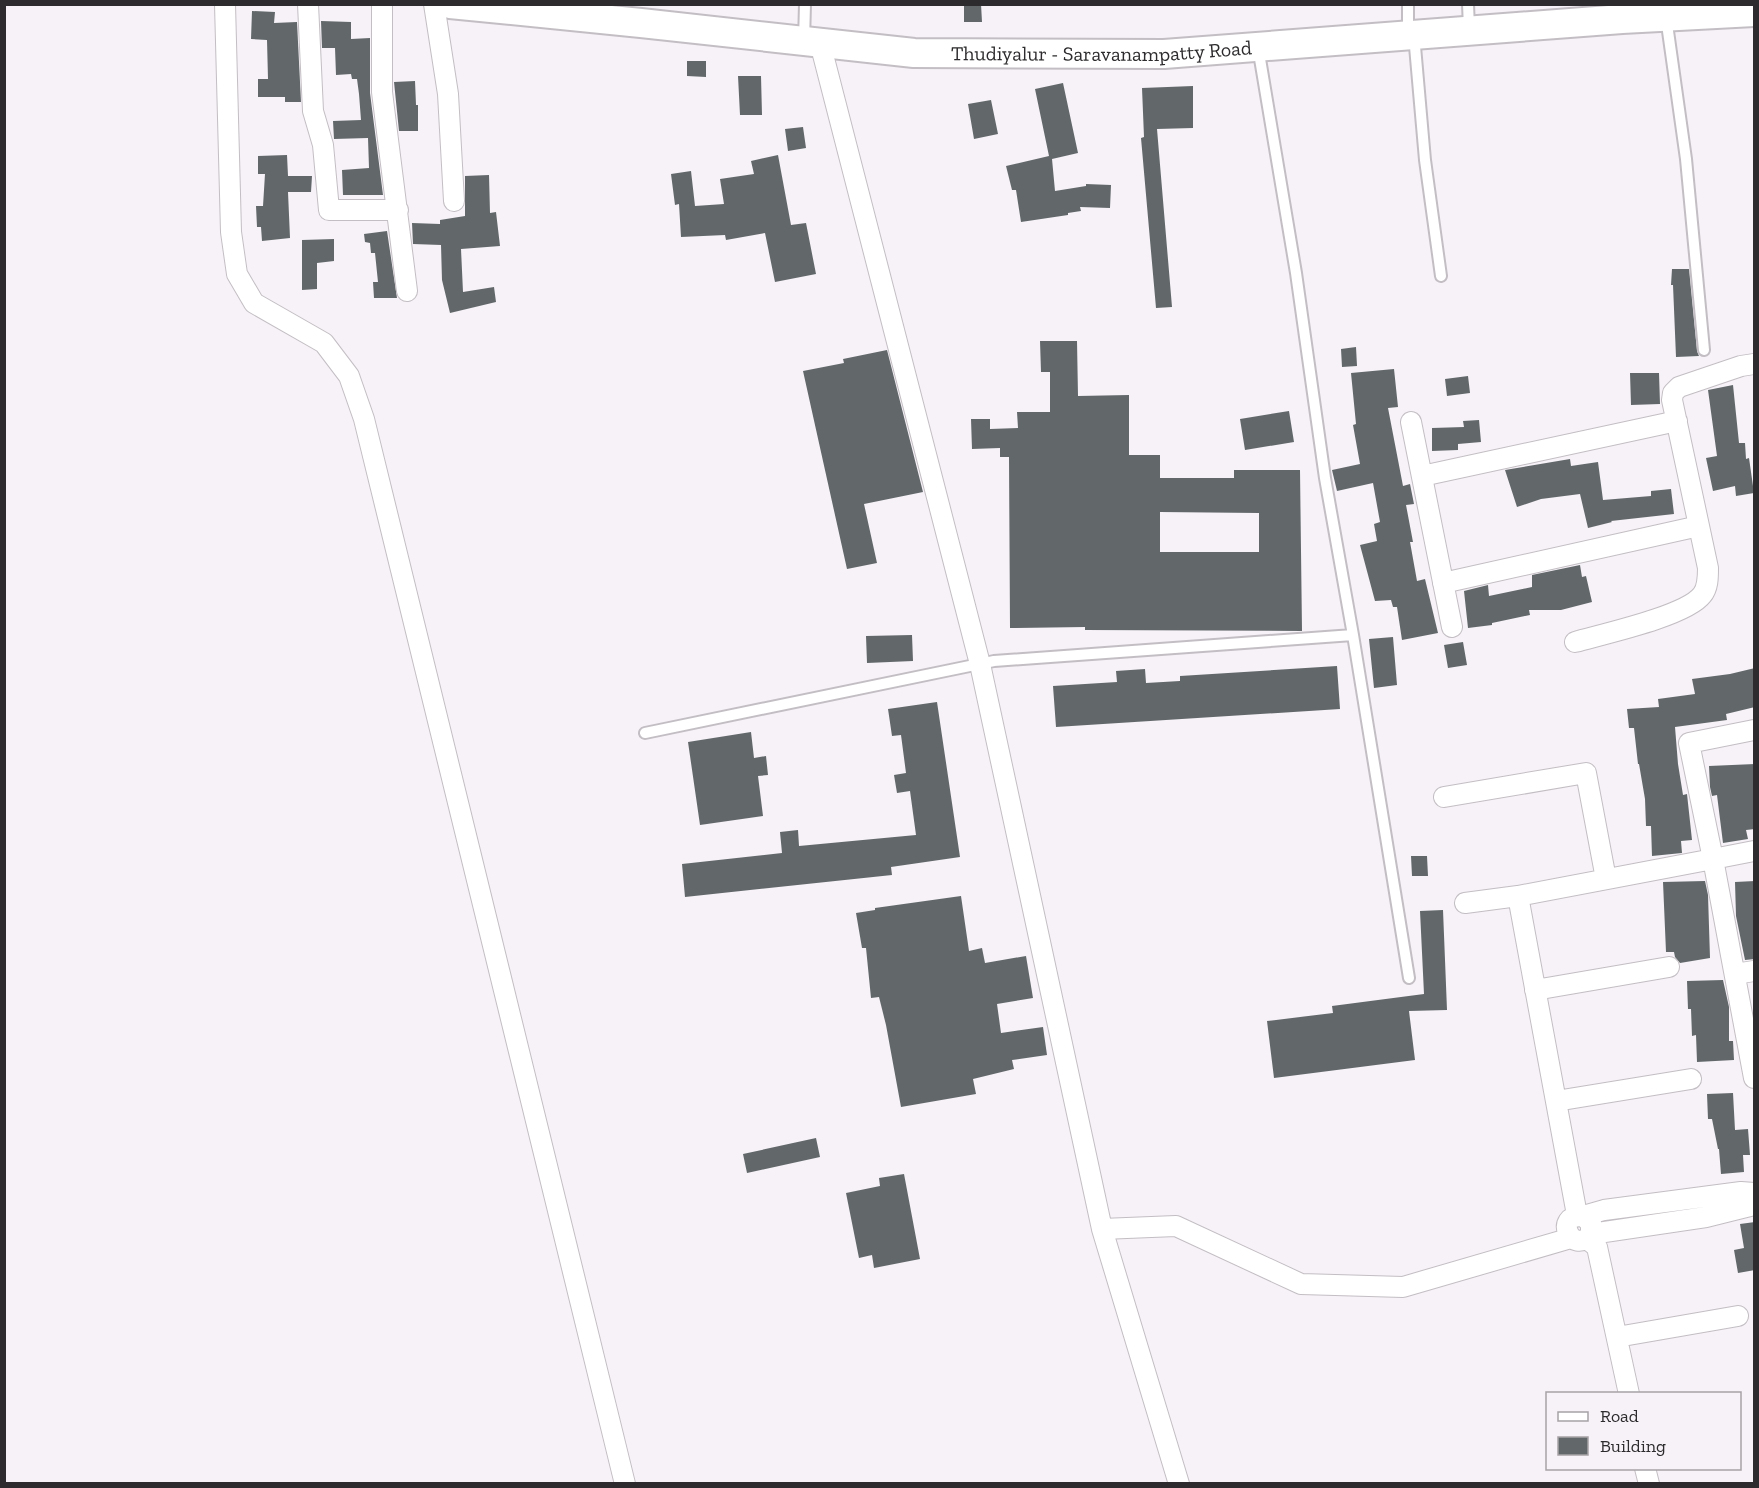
<svg xmlns="http://www.w3.org/2000/svg" width="1759" height="1488" viewBox="0 0 1759 1488" font-family="'Zilla Slab',serif">
  <style>
    .building { fill: #626869; fill-rule: evenodd }
    .lines { fill: none; stroke-linecap: round; stroke-linejoin: round }
    .lane-casing { stroke: #c3bec3; stroke-width: 14 }
    .street-casing { stroke: #c3bec3; stroke-width: 22 }
    .secondary-casing { stroke: #c3bec3; stroke-width: 32 }
    .lane { stroke: #fff; stroke-width: 10 }
    .street { stroke: #fff; stroke-width: 20 }
    .secondary { stroke: #fff; stroke-width: 28 }
    .labels { text-anchor: middle; dominant-baseline: central; stroke-width: 6; stroke-linejoin: round; paint-order: stroke }
    .street-label { font-size: 20px; fill: #2d2b2d; stroke: #f6f2f7 }
  </style>
  <rect width="100%" height="100%" fill="#f6f2f7"/>
  <path class="building" d="M 964,4 L 981,4 L 982,22 L 964,22 Z
    M 252,11 L 275,12 L 274,23 L 297,22 L 301,102 L 285,102 L 285,97 L 258,97 L 258,79 L 268,79 L 267,40 L 251,39 Z
    M 321,21 L 351,22 L 351,39 L 370,38 L 370,93 L 383,195 L 343,195 L 342,170 L 369,168 L 368,138 L 334,139 L 333,121 L 361,120 L 359,94 L 357,79 L 352,79 L 351,74 L 336,75 L 335,48 L 322,48 Z
    M 687,61 L 706,61 L 706,77 L 687,76 Z
    M 738,76 L 761,76 L 762,115 L 740,115 Z
    M 415,81 L 416,105 L 418,105 L 418,131 L 399,131 L 394,82 Z
    M 1063,83 L 1078,153 L 1052,159 L 1055,191 L 1086,186 L 1086,184 L 1111,185 L 1110,208 L 1080,207 L 1081,211 L 1068,213 L 1068,215 L 1021,222 L 1016,190 L 1012,190 L 1006,166 L 1049,156 L 1035,89 Z
    M 1193,86 L 1193,128 L 1157,129 L 1172,307 L 1156,308 L 1141,138 L 1144,137 L 1142,88 Z
    M 991,100 L 998,134 L 974,139 L 968,104 Z
    M 803,127 L 806,148 L 788,151 L 785,129 Z
    M 287,155 L 288,176 L 312,176 L 311,192 L 288,192 L 290,238 L 262,241 L 261,227 L 257,227 L 256,206 L 263,206 L 265,174 L 258,174 L 258,156 Z
    M 778,155 L 791,225 L 806,223 L 816,274 L 775,282 L 765,233 L 726,240 L 725,235 L 681,237 L 679,204 L 675,205 L 671,174 L 691,171 L 695,206 L 724,204 L 720,179 L 754,174 L 751,161 Z
    M 489,175 L 490,213 L 496,212 L 500,246 L 461,249 L 463,292 L 494,287 L 496,302 L 450,313 L 442,280 L 441,245 L 413,244 L 412,223 L 440,224 L 440,220 L 465,216 L 465,176 Z
    M 387,231 L 397,298 L 374,298 L 373,282 L 378,282 L 375,253 L 371,253 L 370,243 L 365,242 L 364,234 Z
    M 334,239 L 334,261 L 317,263 L 317,289 L 302,290 L 302,240 Z
    M 1672,269 L 1689,269 L 1697,351 L 1699,356 L 1676,357 L 1673,285 L 1671,285 Z
    M 1040,341 L 1077,341 L 1078,396 L 1129,395 L 1129,455 L 1160,455 L 1160,478 L 1234,478 L 1234,470 L 1300,470 L 1302,631 L 1085,630 L 1085,627 L 1010,628 L 1009,457 L 1000,457 L 1000,448 L 972,449 L 971,419 L 990,419 L 990,429 L 1018,428 L 1017,412 L 1050,412 L 1050,372 L 1041,372 ZM 1160,512 L 1259,513 L 1259,552 L 1160,552 Z
    M 1356,347 L 1357,366 L 1342,367 L 1341,349 Z
    M 887,350 L 923,492 L 864,504 L 877,563 L 847,569 L 803,371 L 844,363 L 843,359 Z
    M 1394,369 L 1398,407 L 1388,408 L 1403,486 L 1410,484 L 1414,504 L 1406,505 L 1413,542 L 1410,542 L 1417,581 L 1425,579 L 1438,633 L 1402,640 L 1397,607 L 1393,607 L 1391,600 L 1375,601 L 1360,545 L 1377,541 L 1374,524 L 1380,522 L 1373,483 L 1337,491 L 1332,470 L 1360,464 L 1353,425 L 1356,424 L 1351,373 Z
    M 1630,373 L 1659,373 L 1660,404 L 1631,405 Z
    M 1468,376 L 1470,393 L 1447,396 L 1445,379 Z
    M 1733,385 L 1739,443 L 1745,443 L 1746,459 L 1749,458 L 1754,493 L 1736,496 L 1735,486 L 1713,491 L 1706,458 L 1717,456 L 1708,390 Z
    M 1289,411 L 1294,442 L 1245,450 L 1240,419 Z
    M 1479,420 L 1481,442 L 1458,444 L 1458,450 L 1432,451 L 1432,428 L 1464,427 L 1463,421 Z
    M 1570,459 L 1571,466 L 1598,462 L 1603,500 L 1651,496 L 1651,491 L 1671,489 L 1674,514 L 1611,521 L 1612,522 L 1588,528 L 1580,494 L 1541,499 L 1517,507 L 1505,470 Z
    M 1580,565 L 1582,577 L 1586,576 L 1592,602 L 1561,610 L 1529,610 L 1530,615 L 1492,623 L 1492,625 L 1468,628 L 1464,591 L 1488,585 L 1489,596 L 1532,587 L 1532,575 Z
    M 912,635 L 913,661 L 867,663 L 866,636 Z
    M 1393,637 L 1397,685 L 1374,688 L 1369,639 Z
    M 1463,642 L 1467,665 L 1448,668 L 1444,645 Z
    M 1337,666 L 1340,709 L 1056,727 L 1053,686 L 1117,682 L 1116,671 L 1145,669 L 1146,683 L 1180,681 L 1180,676 Z
    M 1755,668 L 1755,707 L 1726,714 L 1727,720 L 1675,727 L 1678,764 L 1683,795 L 1687,794 L 1692,840 L 1681,841 L 1682,853 L 1652,856 L 1651,826 L 1646,826 L 1645,799 L 1639,764 L 1638,764 L 1634,728 L 1629,728 L 1627,709 L 1659,707 L 1658,699 L 1695,694 L 1692,679 L 1730,674 Z
    M 937,702 L 960,857 L 891,867 L 892,875 L 685,897 L 682,864 L 782,853 L 780,832 L 798,830 L 799,846 L 916,835 L 910,791 L 897,793 L 894,775 L 906,773 L 901,735 L 892,736 L 888,709 Z
    M 751,732 L 754,758 L 766,756 L 768,775 L 758,776 L 763,816 L 700,825 L 688,742 Z
    M 1755,764 L 1755,829 L 1746,830 L 1748,839 L 1723,843 L 1717,795 L 1712,796 L 1710,787 L 1709,766 Z
    M 1411,856 L 1427,856 L 1428,876 L 1412,876 Z
    M 1705,881 L 1708,895 L 1710,958 L 1680,963 L 1675,957 L 1674,952 L 1666,952 L 1663,882 Z
    M 1755,881 L 1755,959 L 1745,960 L 1736,916 L 1735,882 Z
    M 961,896 L 969,951 L 982,948 L 985,963 L 1026,956 L 1033,998 L 997,1004 L 1001,1033 L 1043,1027 L 1047,1055 L 1012,1060 L 1014,1069 L 973,1079 L 976,1094 L 901,1107 L 886,1025 L 879,997 L 871,998 L 866,948 L 862,948 L 856,913 L 875,910 L 875,908 Z
    M 1443,910 L 1447,1010 L 1409,1011 L 1415,1060 L 1274,1078 L 1267,1021 L 1333,1013 L 1332,1006 L 1424,994 L 1420,911 Z
    M 1723,980 L 1729,1007 L 1729,1041 L 1733,1041 L 1734,1060 L 1697,1062 L 1696,1035 L 1692,1036 L 1691,1009 L 1688,1009 L 1687,981 Z
    M 1733,1093 L 1735,1130 L 1748,1129 L 1750,1155 L 1743,1155 L 1744,1172 L 1721,1174 L 1719,1149 L 1718,1149 L 1712,1119 L 1708,1119 L 1707,1094 Z
    M 816,1138 L 820,1157 L 747,1173 L 743,1154 Z
    M 904,1174 L 920,1259 L 874,1268 L 872,1255 L 859,1258 L 846,1193 L 880,1186 L 879,1178 Z
    M 1755,1222 L 1755,1270 L 1738,1273 L 1734,1250 L 1744,1248 L 1740,1224 Z"/>
  <g class="lines">
    <defs>
      <path id="lane" d="M 1468,4 L 1469,28
        M 1666,17 L 1686,159 L 1704,350
        M 1408,35 L 1408,4
        M 1414,35 L 1425,160 L 1441,276
        M 804,41 L 805,4
        M 1258,47 L 1296,273 L 1325,478 L 1353,635 L 1409,978
        M 645,733 L 994,661 L 1353,635"/>
      <path id="street" d="M 225,4 L 231,232 L 237,274 L 254,303 L 324,343 L 349,376 L 364,419 L 625,1484
        M 308,4 L 313,111 L 323,145 L 329,210 L 398,210
        M 382,4 L 382,92 L 407,291
        M 434,4 L 448,94 L 454,201
        M 820,43 L 980,664 L 1102,1229 L 1179,1484
        M 1411,422 L 1452,627
        M 1422,476 L 1677,421
        M 1443,583 L 1699,526
        M 1575,642 C 1603,634 1686,616 1702,595 C 1708,588 1708,578 1708,568 L 1672,400 L 1673,393 L 1679,387 L 1741,366 L 1754,364
        M 1754,730 L 1689,743 L 1713,859 L 1754,851
        M 1444,797 L 1586,773 L 1606,879
        M 1518,896 L 1577,1215
        M 1465,903 L 1518,896 L 1713,859 L 1754,1078
        M 1735,974 L 1754,971
        M 1535,990 L 1669,967
        M 1556,1101 L 1691,1079
        M 1583,1216 L 1604,1210 L 1741,1192 L 1754,1193
        M 1102,1229 L 1176,1226 L 1301,1284 L 1403,1287 L 1571,1238
        M 1591,1234 L 1591,1223 L 1583,1216 C 1552,1214 1572,1257 1591,1234 L 1706,1217 L 1754,1205
        M 1587,1239 L 1597,1247 L 1629,1394
        M 1617,1337 L 1738,1316
        M 1645,1468 L 1649,1484"/>
      <g id="secondary">
        <path id="s1" d="M 450,4 L 641,23 L 914,53 L 1164,54 L 1622,19 L 1754,12"/>
      </g>
    </defs>
    <use href="#lane" class="lane-casing"/>
    <use href="#street" class="street-casing"/>
    <use href="#secondary" class="secondary-casing"/>
    <use href="#lane" class="lane"/>
    <use href="#street" class="street"/>
    <use href="#secondary" class="secondary"/>
  </g>
  <g class="labels">
    <g class="street-label">
      <text stroke="none"><textPath href="#s1" startOffset="654">Thudiyalur - Saravanampatty Road</textPath></text>
    </g>
  </g>
  <rect width="1759" height="1488" fill="none" stroke="#2d2b2d" stroke-width="12"/>
  <rect x="1546" y="1392" width="195" height="78" fill="#f6f2f7" stroke="#a6a2a6" stroke-width="1.5"/>
  <rect x="1558" y="1412" width="30" height="9" fill="#ffffff" stroke="#a6a2a6" stroke-width="1.5"/>
  <text x="1600" y="1422" font-size="18" fill="#2d2b2d">Road</text>
  <rect x="1558" y="1437" width="30" height="18" fill="#626869" stroke="#a6a2a6" stroke-width="1.5"/>
  <text x="1600" y="1452" font-size="18" fill="#2d2b2d">Building</text>
</svg>
